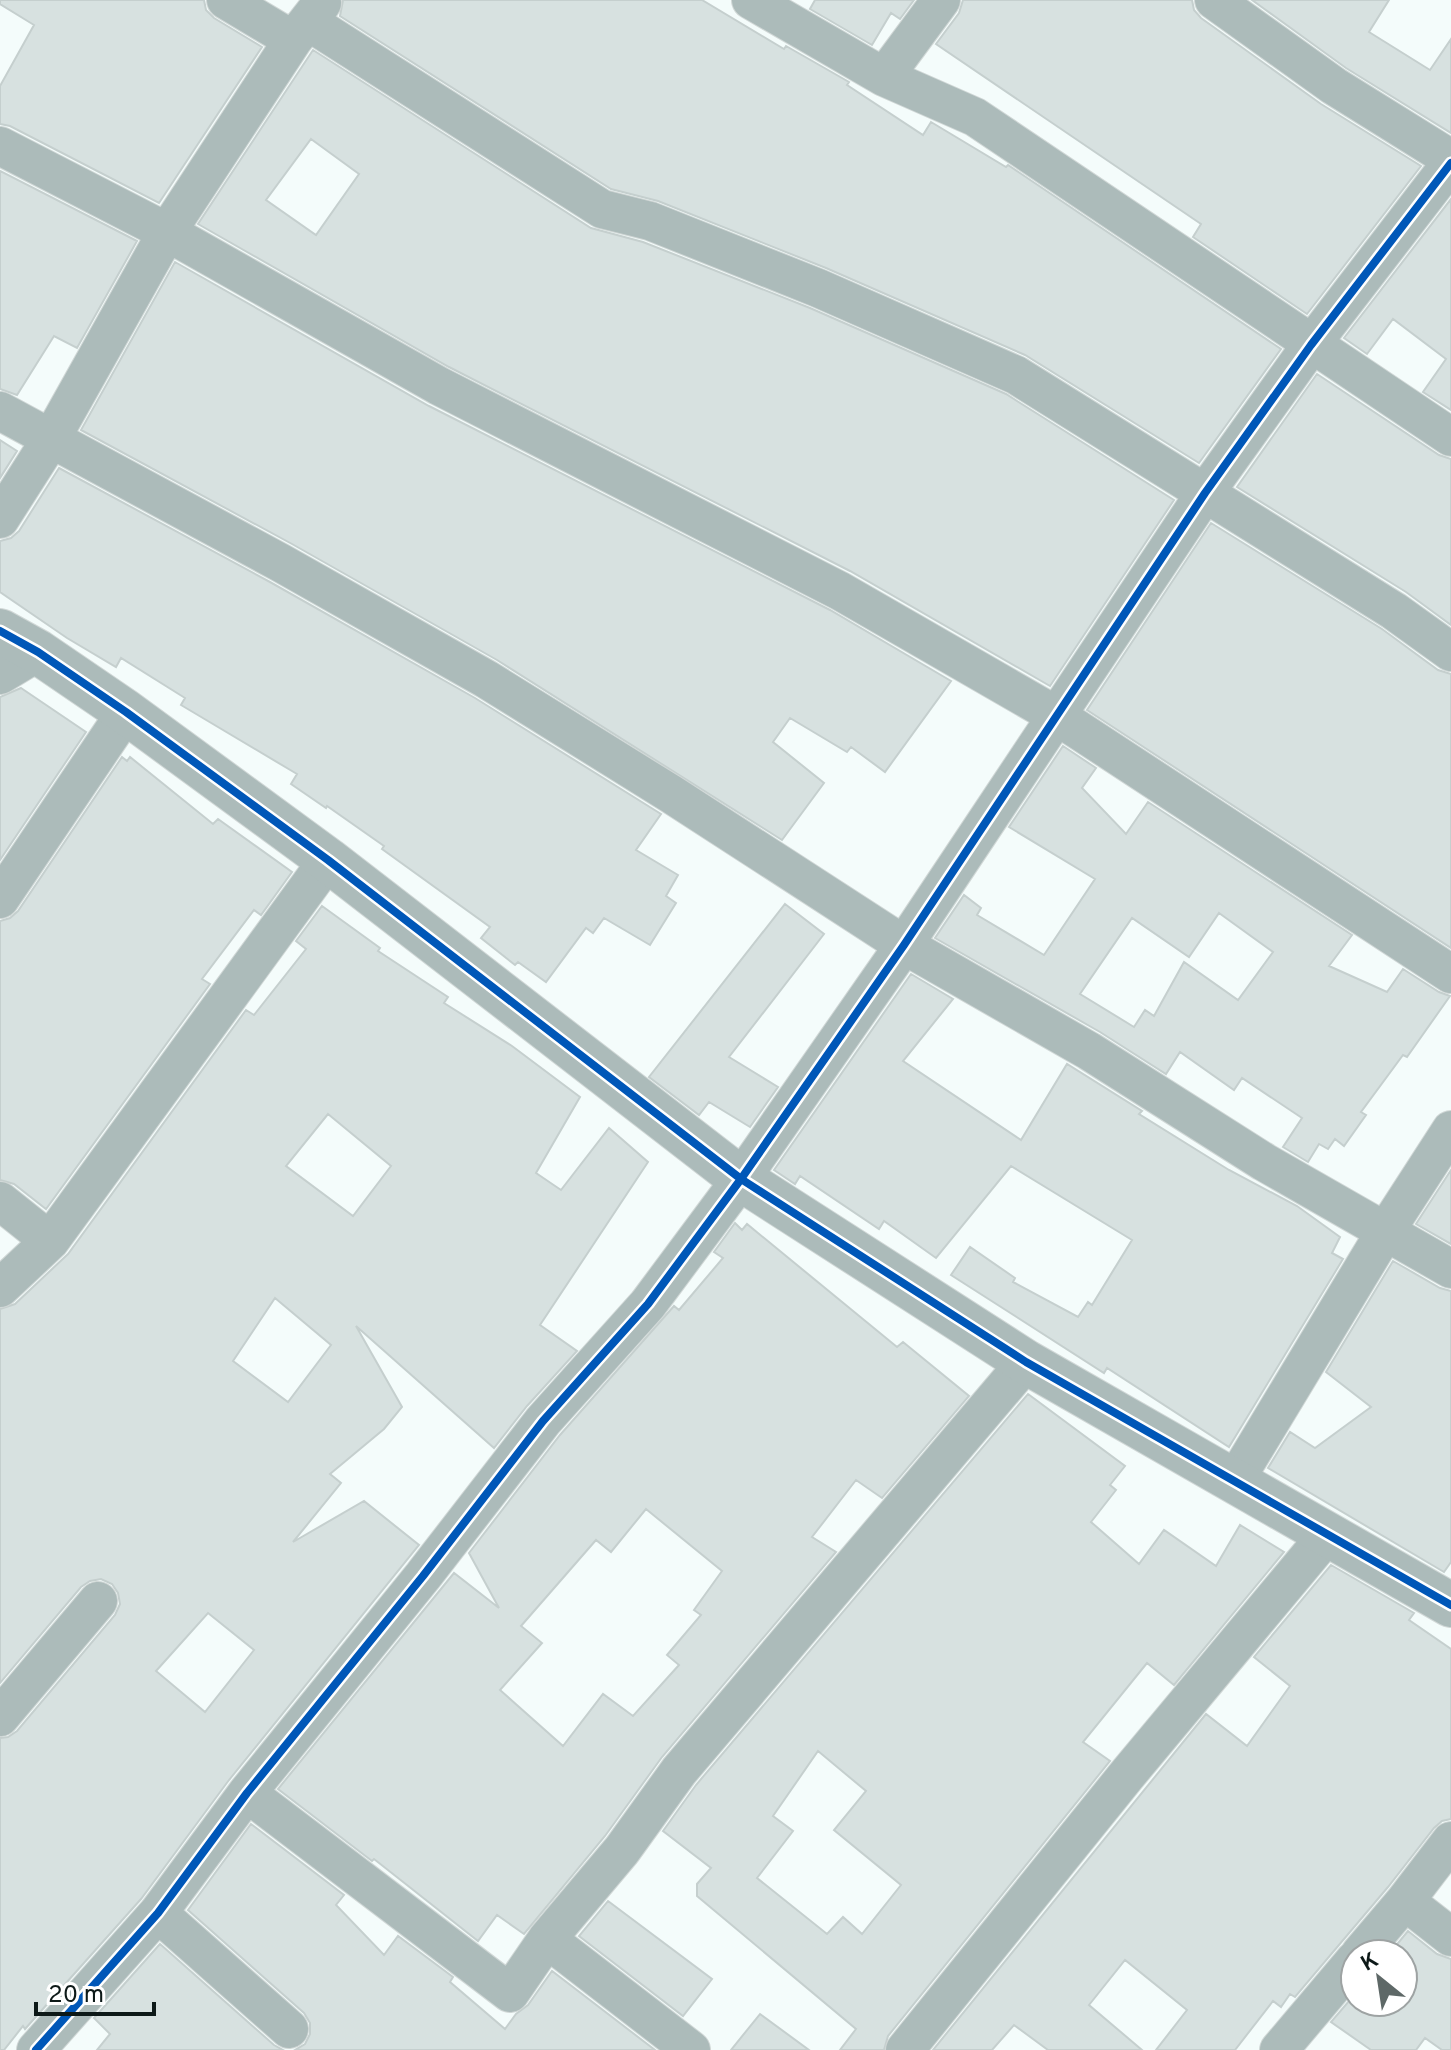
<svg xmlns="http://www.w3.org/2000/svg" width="1451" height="2050" viewBox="0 0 1451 2050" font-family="Overpass,sans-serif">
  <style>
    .building { fill: #d7e1e0; stroke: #c5cfce; stroke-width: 2; fill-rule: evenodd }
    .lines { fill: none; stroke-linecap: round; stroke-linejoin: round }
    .minor-casing { stroke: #d0d7d6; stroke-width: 40 }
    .tertiary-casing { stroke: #d0d7d6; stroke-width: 46 }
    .minor { stroke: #acbbba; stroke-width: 38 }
    .tertiary { stroke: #acbbba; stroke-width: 44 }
    .cycleway-casing { stroke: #fff; stroke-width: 13 }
    .cycleway { stroke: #0057b8; stroke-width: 8 }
  </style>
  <rect width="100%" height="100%" fill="#f4fcfb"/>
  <path class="building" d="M 0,0 L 204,0 L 206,10 L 214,18 L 262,47 L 159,203 L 10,126 L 0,124 L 0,86 L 34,25 L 0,4 Z
    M 343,0 L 702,0 L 784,49 L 786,46 L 849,82 L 847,85 L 923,135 L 931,122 L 1006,167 L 1008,165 L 1281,349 L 1199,463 L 1025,355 L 826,268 L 658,201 L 611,189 L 340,16 Z
    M 815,0 L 914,0 L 900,19 L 891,13 L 872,45 L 810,9 Z
    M 963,0 L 1192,0 L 1194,10 L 1201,18 L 1321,104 L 1421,166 L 1307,314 L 1193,237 L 1201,224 L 936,44 L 959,13 Z
    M 1252,0 L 1389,0 L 1369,32 L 1430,70 L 1451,39 L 1451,133 L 1346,68 Z
    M 313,50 L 591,228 L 643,242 L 810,308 L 1006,394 L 1174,500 L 1050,686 L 850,571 L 449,367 L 198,224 ZM 311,139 L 359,174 L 316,235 L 266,200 Z
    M 0,171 L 137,241 L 77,348 L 54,336 L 17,395 L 0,389 Z
    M 1451,199 L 1451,410 L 1423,392 L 1446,359 L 1393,319 L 1367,354 L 1344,338 Z
    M 175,262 L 429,406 L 830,610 L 951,681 L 885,772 L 851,747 L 847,752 L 790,718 L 773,742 L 824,783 L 782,840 L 497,660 L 292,544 L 81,430 Z
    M 1317,374 L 1439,455 L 1451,459 L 1451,625 L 1406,592 L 1237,487 Z
    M 0,440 L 17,451 L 0,478 Z
    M 59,468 L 270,582 L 475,698 L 661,814 L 636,850 L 678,875 L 666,896 L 676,903 L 650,945 L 604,918 L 593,933 L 586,928 L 546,982 L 518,962 L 515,965 L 481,938 L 490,927 L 382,849 L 384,846 L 327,806 L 326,808 L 291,784 L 297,774 L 181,705 L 185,698 L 121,658 L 116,667 L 67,638 L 0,592 L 0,541 L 11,538 L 19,531 Z
    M 1211,523 L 1382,629 L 1438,670 L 1451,674 L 1451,948 L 1087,710 Z
    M 21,688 L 86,732 L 0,860 L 0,697 Z
    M 1063,746 L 1096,768 L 1082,788 L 1126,834 L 1148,802 L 1352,935 L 1329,966 L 1387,992 L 1403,969 L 1439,992 L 1450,996 L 1407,1057 L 1403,1055 L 1361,1112 L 1366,1115 L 1344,1146 L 1335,1139 L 1328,1149 L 1319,1144 L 1308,1162 L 1283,1147 L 1302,1118 L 1242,1078 L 1234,1090 L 1180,1052 L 1166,1074 L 1100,1032 L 935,938 L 964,895 L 981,908 L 977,915 L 1044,955 L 1095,879 L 1009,827 ZM 1219,913 L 1273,952 L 1238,1000 L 1184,962 L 1154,1016 L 1145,1010 L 1134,1027 L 1080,994 L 1132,918 L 1189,957 Z
    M 122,757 L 127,761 L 130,757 L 213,824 L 218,819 L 292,872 L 261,915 L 254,910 L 202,979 L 210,984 L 46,1209 L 14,1184 L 0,1180 L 0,921 L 10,918 L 18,911 Z
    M 785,904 L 824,934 L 729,1057 L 778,1087 L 750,1127 L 709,1102 L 699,1115 L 649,1077 Z
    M 322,906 L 380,948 L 378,951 L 448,997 L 444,1003 L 512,1046 L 580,1097 L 536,1173 L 561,1190 L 609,1128 L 648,1162 L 540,1325 L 577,1351 L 527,1406 L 494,1448 L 356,1326 L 402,1407 L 384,1429 L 330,1474 L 341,1483 L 293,1542 L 364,1501 L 419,1545 L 229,1780 L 141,1899 L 25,2029 L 23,2026 L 4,2050 L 0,2050 L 0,1738 L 8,1737 L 17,1731 L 115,1615 L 120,1604 L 118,1593 L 112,1584 L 101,1579 L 90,1581 L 81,1587 L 0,1683 L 0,1309 L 15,1304 L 68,1254 L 246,1010 L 254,1015 L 306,949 L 296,941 ZM 328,1114 L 391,1166 L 353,1216 L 286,1166 ZM 275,1298 L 331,1345 L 288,1402 L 233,1361 ZM 208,1613 L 254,1650 L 205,1712 L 156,1671 Z
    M 911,974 L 953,999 L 903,1061 L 1021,1140 L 1067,1064 L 1142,1111 L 1139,1114 L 1229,1170 L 1297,1206 L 1340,1237 L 1332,1253 L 1343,1259 L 1229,1447 L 1107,1368 L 1104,1373 L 951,1275 L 970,1247 L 1015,1278 L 1013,1282 L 1078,1317 L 1088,1302 L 1092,1305 L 1132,1240 L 1011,1166 L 936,1258 L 884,1221 L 879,1229 L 800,1176 L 795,1184 L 774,1170 Z
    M 1451,1170 L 1451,1244 L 1416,1224 Z
    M 735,1223 L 742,1230 L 747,1224 L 897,1347 L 903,1342 L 969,1396 L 882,1498 L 856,1480 L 812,1537 L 836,1552 L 662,1757 L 605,1836 L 524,1934 L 497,1915 L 478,1941 L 374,1859 L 372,1861 L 278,1789 L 454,1573 L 499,1608 L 469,1553 L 560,1435 L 674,1306 L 679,1310 L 723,1258 L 714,1252 ZM 646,1509 L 722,1571 L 694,1610 L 701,1615 L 667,1655 L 679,1665 L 633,1716 L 603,1694 L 563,1746 L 500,1690 L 542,1643 L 521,1626 L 596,1540 L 611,1552 Z
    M 1393,1261 L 1440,1288 L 1451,1291 L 1451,1562 L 1444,1572 L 1268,1468 L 1290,1432 L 1315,1448 L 1371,1407 L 1326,1372 Z
    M 1028,1394 L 1125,1466 L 1110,1485 L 1116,1490 L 1091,1522 L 1139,1564 L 1164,1530 L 1216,1566 L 1240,1525 L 1284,1552 L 1174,1685 L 1147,1663 L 1083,1742 L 1110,1761 L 888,2036 L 884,2050 L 840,2050 L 856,2029 L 697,1896 L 697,1884 L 711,1868 L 663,1831 L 696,1785 ZM 818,1751 L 866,1791 L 834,1830 L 901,1885 L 862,1934 L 843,1917 L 827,1934 L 757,1878 L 793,1831 L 773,1816 Z
    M 1331,1565 L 1414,1613 L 1409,1620 L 1451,1649 L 1451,1819 L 1442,1821 L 1434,1828 L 1388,1887 L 1295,1997 L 1290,1994 L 1281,2007 L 1273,2001 L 1235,2050 L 1156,2050 L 1187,2010 L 1125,1960 L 1089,2005 L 1142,2050 L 1048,2050 L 1014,2025 L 992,2050 L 933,2050 L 1206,1714 L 1247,1746 L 1290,1686 L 1254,1657 Z
    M 251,1824 L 344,1895 L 336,1905 L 384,1955 L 398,1936 L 453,1977 L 450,1982 L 505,2029 L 516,2014 L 528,2005 L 552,1971 L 655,2050 L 295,2050 L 305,2044 L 310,2034 L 310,2023 L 304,2013 L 188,1910 Z
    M 608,1901 L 712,1979 L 683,2016 L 579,1936 Z
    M 1408,1931 L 1437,1954 L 1451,1959 L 1451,2050 L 1442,2050 L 1425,2038 L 1416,2050 L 1371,2050 L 1331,2022 L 1355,1994 L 1355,2002 L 1403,2002 L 1403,1954 L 1389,1954 Z
    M 160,1944 L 274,2045 L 283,2050 L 97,2050 L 110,2034 L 94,2018 Z
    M 760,2014 L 809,2050 L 731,2050 Z"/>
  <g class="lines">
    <defs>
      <path id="minor" d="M 226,0 L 293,40
        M 751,0 L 884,77 L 975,117 L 1451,437
        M 1214,0 L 1334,86 L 1451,159
        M 309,22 L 602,209 L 650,221 L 818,288 L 1016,375 L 1394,611 L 1451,652
        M 884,77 L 941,0
        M 0,146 L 167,232 L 439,386 L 840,591 L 1057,716 L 1451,974
        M 0,411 L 281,563 L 486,679 L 671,794 L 904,945 L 1089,1051 L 1264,1162 L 1451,1269
        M 0,519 L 51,439 L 167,232 L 293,40 L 322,3
        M 0,675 L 38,652
        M 0,899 L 126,712
        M 0,1201 L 50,1241
        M 0,1288 L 50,1241 L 328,860
        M 1234,1482 L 1385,1232 L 1451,1130
        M 0,1717 L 98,1601
        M 247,1793 L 510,1993 L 547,1939 L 622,1850 L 679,1771 L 1026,1362
        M 1405,1901 L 1451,1937
        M 158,1913 L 289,2029
        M 547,1939 L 691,2050
        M 1360,1954 L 1405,1901 L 1451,1841
        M 36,2050 L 158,1913 L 247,1793 L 423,1576 L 543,1421 L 648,1304 L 741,1179 L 904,945 L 1205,493 L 1311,345 L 1451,163
        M 905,2050 L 1126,1776 L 1327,1535
        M 1279,2050 L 1355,1960"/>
      <path id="tertiary" d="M 0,631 L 38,652 L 126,712 L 328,860 L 741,1179 L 1026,1362 L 1451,1605"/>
    </defs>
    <use href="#minor" class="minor-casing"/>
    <use href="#tertiary" class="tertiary-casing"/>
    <use href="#minor" class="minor"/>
    <use href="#tertiary" class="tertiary"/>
    <defs>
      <path id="cycleway" d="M 0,631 L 38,652 L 126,712 L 328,860 L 741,1179 L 1026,1362 L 1451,1605
        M 36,2050 L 158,1913 L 247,1793 L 423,1576 L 543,1421 L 648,1304 L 741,1179 L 904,945 L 1205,493 L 1311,345 L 1451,163"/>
    </defs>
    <use href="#cycleway" class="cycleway-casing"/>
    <use href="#cycleway" class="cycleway"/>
  </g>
  <g transform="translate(1379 1978) rotate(330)"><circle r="38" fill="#ffffff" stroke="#9ea3a3" stroke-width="2"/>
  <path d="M0-6L14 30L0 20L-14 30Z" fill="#5e6867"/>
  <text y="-12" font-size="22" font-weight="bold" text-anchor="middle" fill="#0d1918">K</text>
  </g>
  <path d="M36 2002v12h118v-12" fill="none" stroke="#0d1918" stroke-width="4"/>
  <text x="48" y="2002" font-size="24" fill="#0d1918" stroke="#ffffff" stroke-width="6" paint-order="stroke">20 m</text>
</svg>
